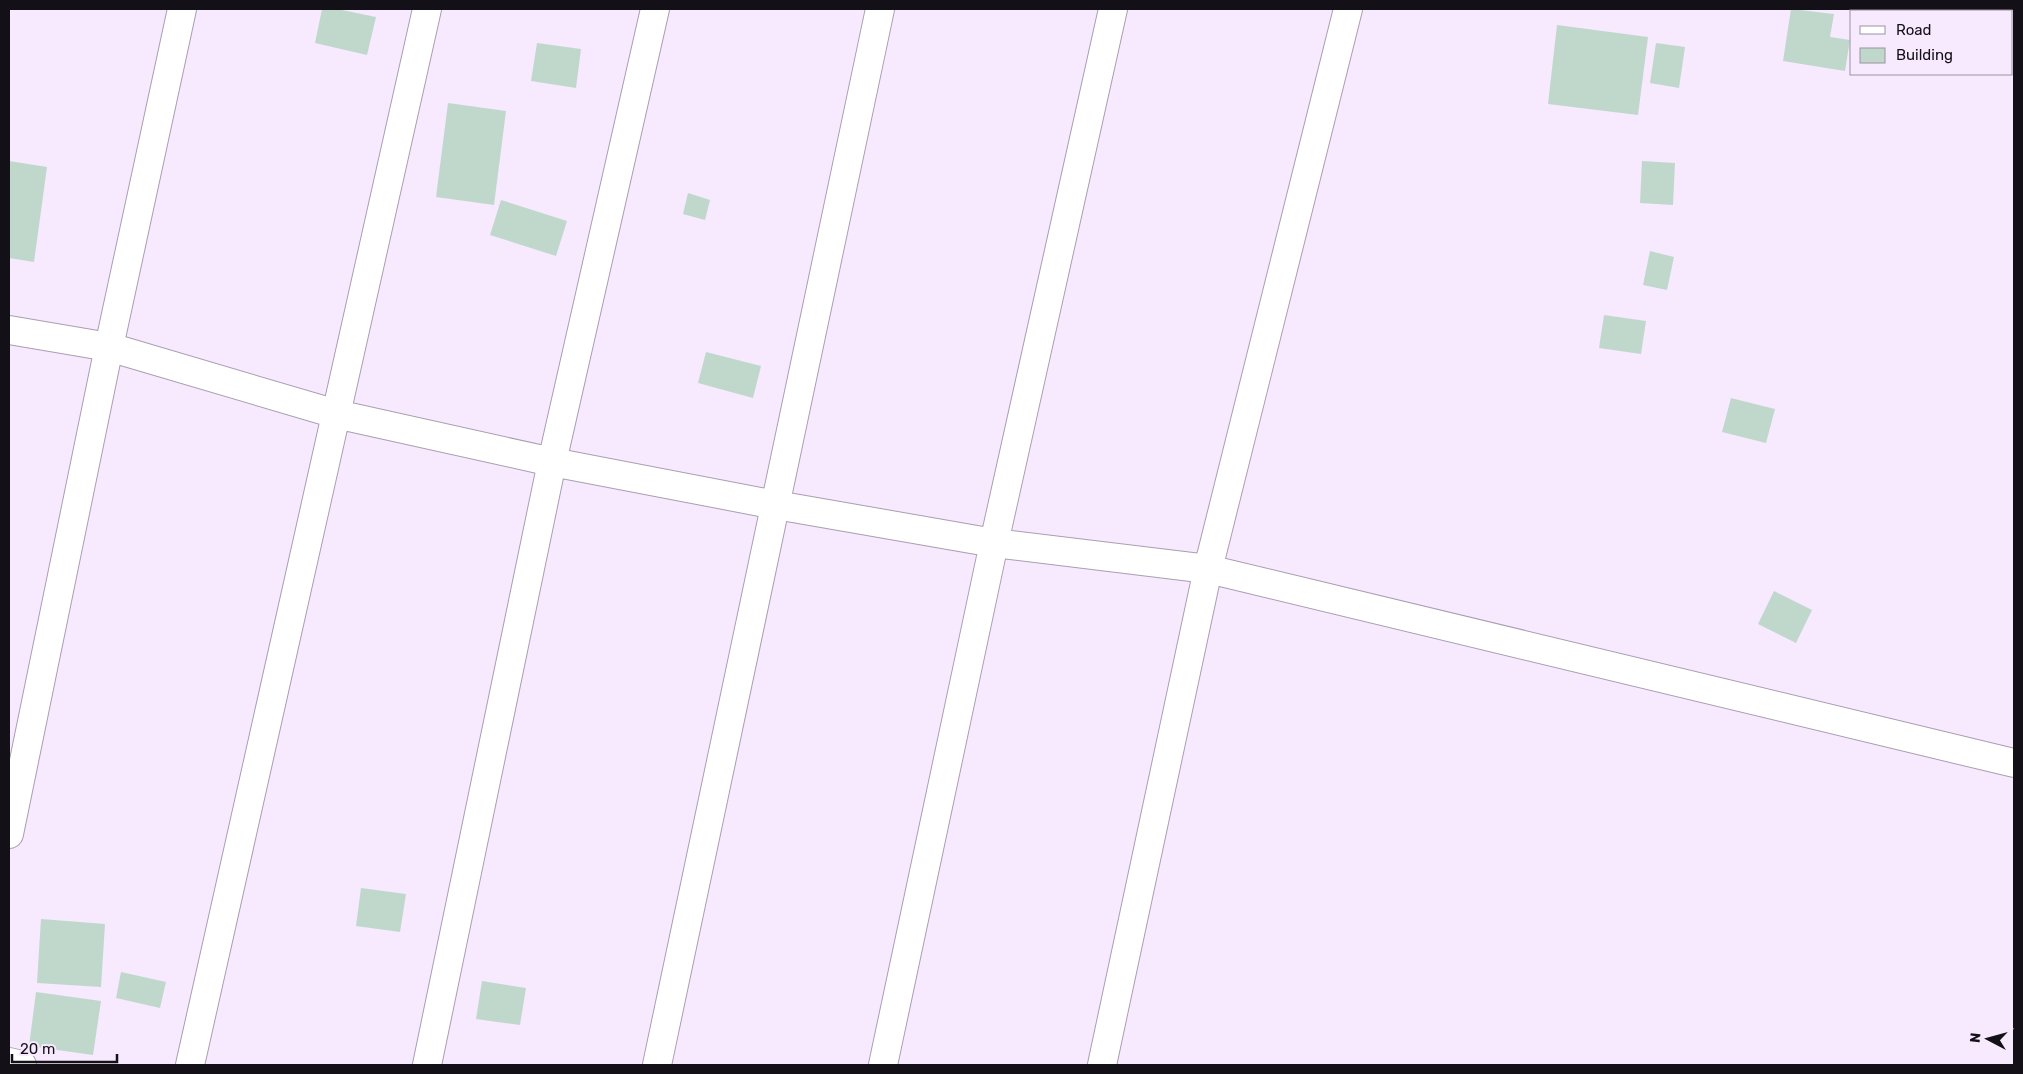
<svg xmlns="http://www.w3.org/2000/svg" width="2023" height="1074" viewBox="0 0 2023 1074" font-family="Rubik,sans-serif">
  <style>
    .building { fill: #c0d8cc }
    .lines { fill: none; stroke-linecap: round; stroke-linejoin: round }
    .minor-casing { stroke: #aa9eb1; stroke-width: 30 }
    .minor { stroke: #fff; stroke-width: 28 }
  </style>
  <rect width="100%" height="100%" fill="#f7e9fe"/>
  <path class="building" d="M 322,9 L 337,9 L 376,17 L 367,55 L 315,43 Z
    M 1791,9 L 1834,14 L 1830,37 L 1850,40 L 1845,71 L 1783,61 Z
    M 1557,25 L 1648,37 L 1638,115 L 1548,104 Z
    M 537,43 L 581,49 L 576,88 L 531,81 Z
    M 1656,43 L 1685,47 L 1679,88 L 1650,83 Z
    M 448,103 L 506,111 L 494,205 L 436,197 Z
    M 9,161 L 47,167 L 34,262 L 9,258 Z
    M 1642,161 L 1675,163 L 1673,205 L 1640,203 Z
    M 688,193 L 710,200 L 705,220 L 683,214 Z
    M 501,200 L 567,221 L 556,256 L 490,235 Z
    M 1650,251 L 1674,257 L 1667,290 L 1643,285 Z
    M 1604,315 L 1646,321 L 1641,354 L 1599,348 Z
    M 706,352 L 761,366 L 753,398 L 698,383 Z
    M 1731,398 L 1775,409 L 1766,443 L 1722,432 Z
    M 1774,591 L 1812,610 L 1796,643 L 1758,624 Z
    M 361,888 L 406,894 L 400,932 L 356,926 Z
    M 41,919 L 105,924 L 101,987 L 37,983 Z
    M 121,972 L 166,982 L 160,1008 L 116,998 Z
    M 482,981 L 526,988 L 520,1025 L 476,1019 Z
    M 36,992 L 101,1001 L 93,1055 L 29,1046 Z"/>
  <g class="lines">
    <defs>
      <path id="minor" d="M 9,330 L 109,347 L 336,414 L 552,462 L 776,505 L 994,543 L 1208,569 L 2014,763
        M 9,834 L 109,347 L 182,9
        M 9,1062 L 22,1065
        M 190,1065 L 427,9
        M 427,1065 L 552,462 L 655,9
        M 657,1065 L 880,9
        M 883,1065 L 994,543 L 1113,9
        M 1102,1065 L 1208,569 L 1348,9"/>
    </defs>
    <use href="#minor" class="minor-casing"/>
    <use href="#minor" class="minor"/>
  </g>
  <rect width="2023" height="1074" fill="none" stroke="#141017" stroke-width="20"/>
  <rect x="1850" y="10" width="162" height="65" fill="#f7e9fe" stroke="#9c92a2"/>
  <rect x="1860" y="26" width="25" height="8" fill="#ffffff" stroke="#9c92a2"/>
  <text x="1896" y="35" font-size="15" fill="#141017">Road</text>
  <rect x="1860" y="48" width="25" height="15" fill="#c0d8cc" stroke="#9c92a2"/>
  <text x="1896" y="60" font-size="15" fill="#141017">Building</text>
  <g transform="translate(1988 1039) rotate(276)" stroke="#f7e9fe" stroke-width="4" paint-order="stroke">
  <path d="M0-4L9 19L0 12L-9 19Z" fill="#141017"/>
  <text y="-8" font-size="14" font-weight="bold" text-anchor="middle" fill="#141017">N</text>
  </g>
  <path d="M12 1054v8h105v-8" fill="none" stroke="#141017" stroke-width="2.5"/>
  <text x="20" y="1054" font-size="15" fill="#141017" stroke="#f7e9fe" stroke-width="4" paint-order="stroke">20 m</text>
</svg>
